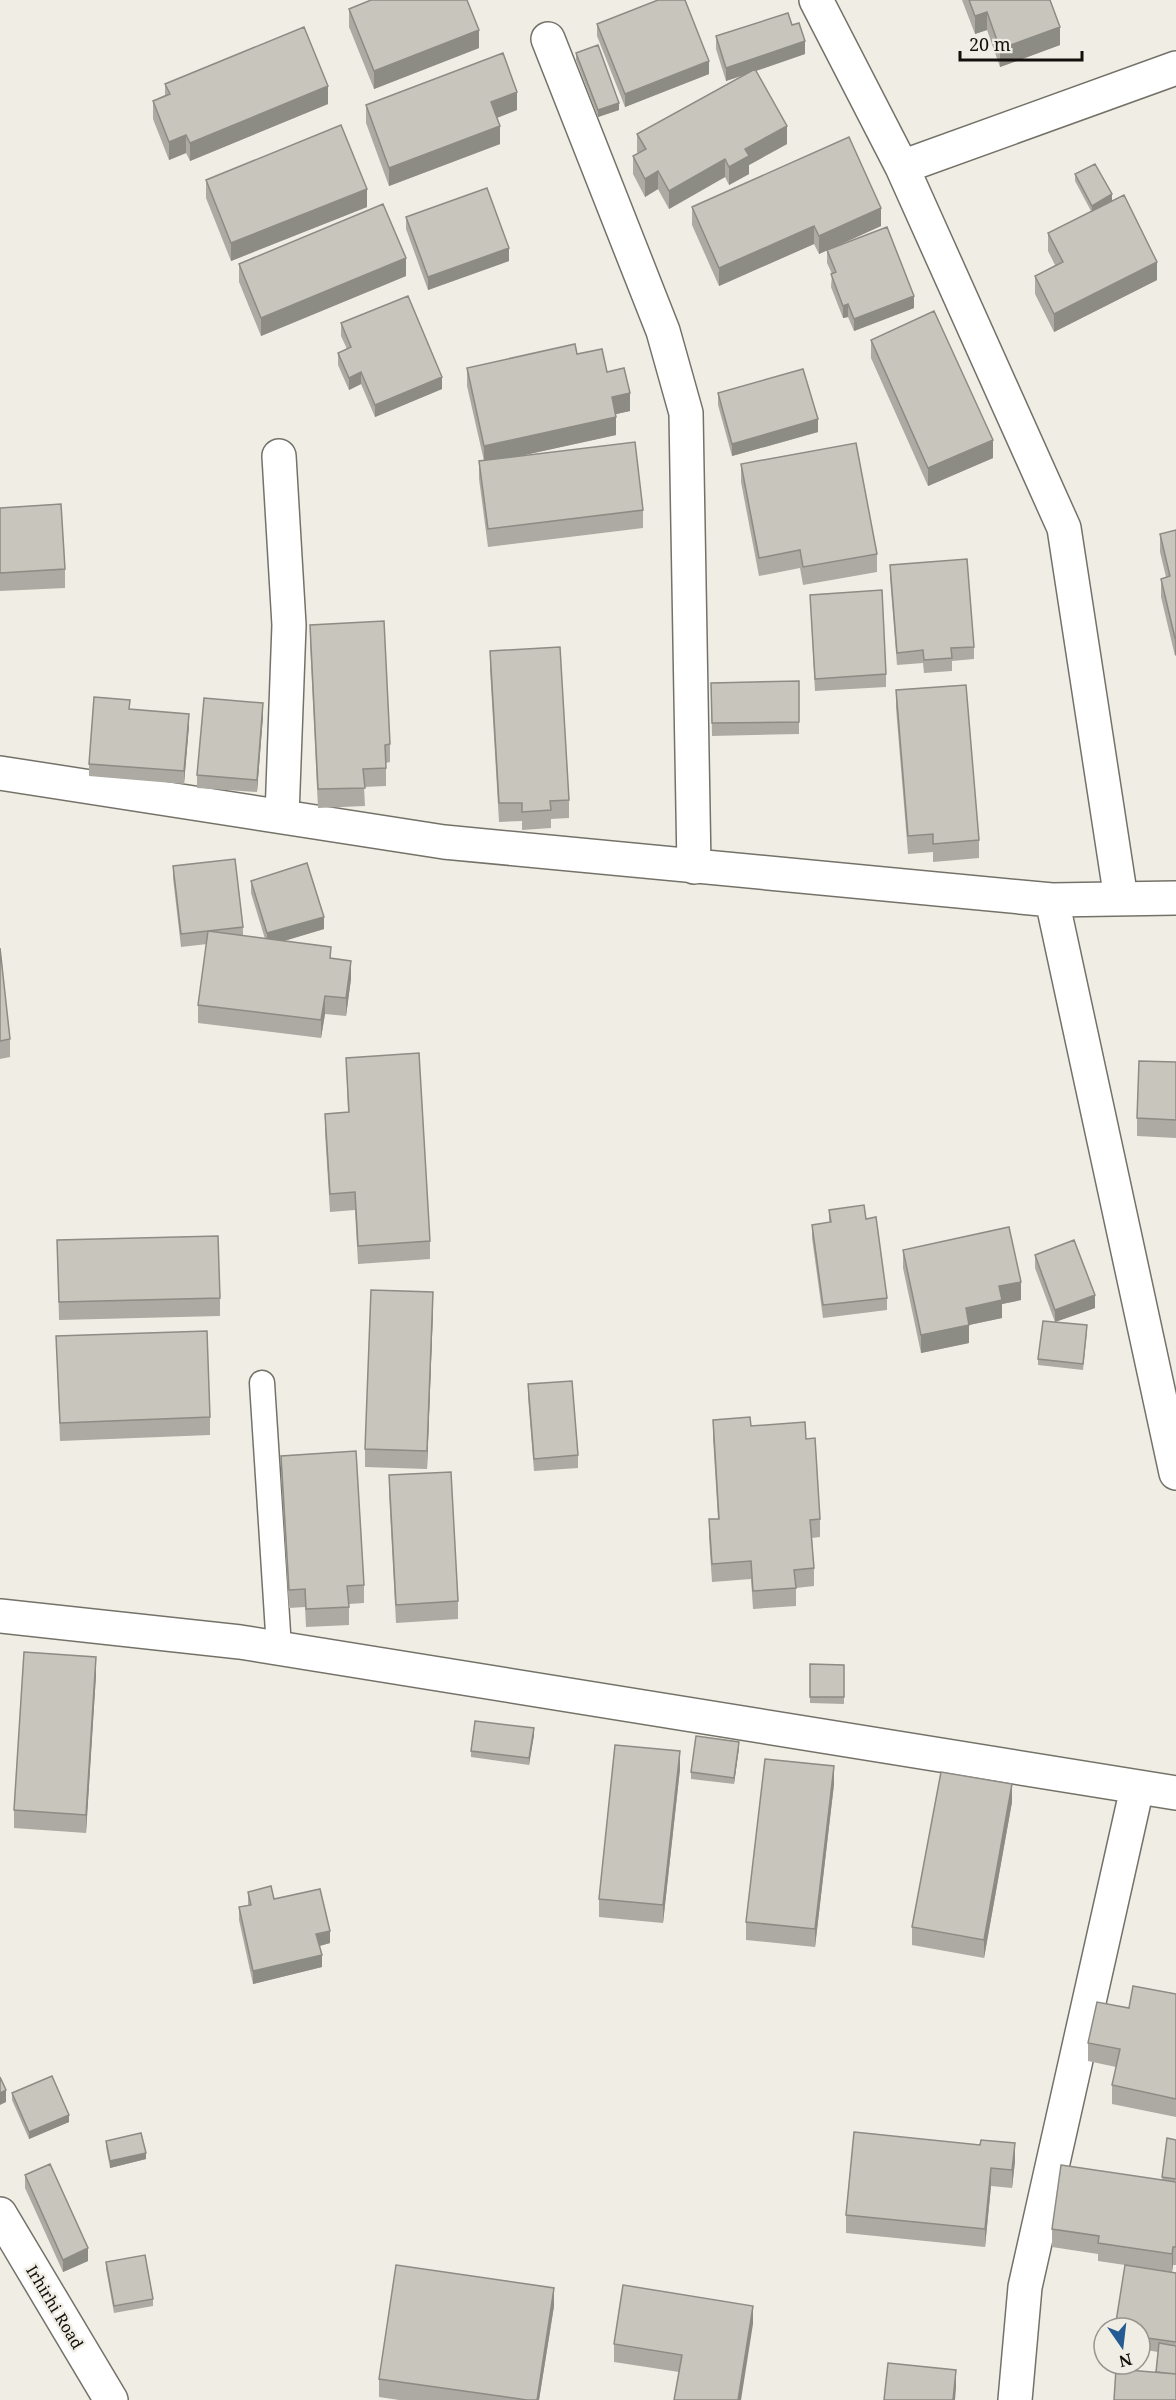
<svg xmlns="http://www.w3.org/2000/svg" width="1176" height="2400" viewBox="0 0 1176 2400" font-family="'Noto Serif',serif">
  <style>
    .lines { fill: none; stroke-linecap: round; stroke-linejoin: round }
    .service-casing { stroke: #747268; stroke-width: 27 }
    .minor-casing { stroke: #747268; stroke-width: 36 }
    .tertiary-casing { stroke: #747268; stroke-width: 36 }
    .service { stroke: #fff; stroke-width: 24 }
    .minor { stroke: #fff; stroke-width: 33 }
    .tertiary { stroke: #fff; stroke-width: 33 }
    .wall { fill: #acaaa2 }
    .shaded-wall { fill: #8c8b84 }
    .building { fill: #c8c6bc; stroke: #8c8b84; stroke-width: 1.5 }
    .labels { text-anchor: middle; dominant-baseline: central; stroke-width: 5; stroke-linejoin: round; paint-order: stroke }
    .street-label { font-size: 16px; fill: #11100c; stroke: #f0eee4 }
  </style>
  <rect width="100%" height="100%" fill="#f0eee4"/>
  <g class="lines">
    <defs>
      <path id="service" d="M 262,1383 L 279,1648"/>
      <path id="minor" d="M 816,0 L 902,167 L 1064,528 L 1121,899
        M 548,39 L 663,331 L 686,413 L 694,867
        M 902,167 L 1176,68
        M 279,456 L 289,625 L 282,816
        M 0,773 L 444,842 L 1052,900 L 1176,898
        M 1052,900 L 1176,1473
        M 0,1616 L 240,1642 L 1176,1793
        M 1015,2400 L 1025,2287 L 1137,1788"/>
      <path id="tertiary" d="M 0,2214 L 111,2400"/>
    </defs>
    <use href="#service" class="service-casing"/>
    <use href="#minor" class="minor-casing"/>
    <use href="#tertiary" class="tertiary-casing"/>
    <use href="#service" class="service"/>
    <use href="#minor" class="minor"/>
    <use href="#tertiary" class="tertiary"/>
  </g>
  <path class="wall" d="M 962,0 L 1050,0 L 1060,45 L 1000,67 L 987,30 L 975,34 Z
    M 349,9 L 479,48 L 374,89 L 349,27 Z
    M 597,24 L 709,74 L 625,107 L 597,36 Z
    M 792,25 L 805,54 L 756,71 L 787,144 L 749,165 L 749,174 L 729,185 L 725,177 L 669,209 L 658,189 L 645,197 L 633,174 L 633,156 L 638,153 L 637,152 L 637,134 L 744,75 L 726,81 L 716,49 L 716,36 Z
    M 576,53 L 619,110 L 598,117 L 576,60 Z
    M 165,84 L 328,104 L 190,161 L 186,153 L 169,160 L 153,119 L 153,101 L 165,95 Z
    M 366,105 L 517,110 L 497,118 L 500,144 L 389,186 L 366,123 Z
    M 1075,174 L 1112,201 L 1157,280 L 1054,332 L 1035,294 L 1035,276 L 1055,265 L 1048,251 L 1048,233 L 1091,211 L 1075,181 Z
    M 206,180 L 367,207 L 231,261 L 206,198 Z
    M 692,207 L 881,226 L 819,254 L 814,244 L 719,286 L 692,225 Z
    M 406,217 L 509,261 L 428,290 L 406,229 Z
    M 827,250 L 914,308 L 854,331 L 848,317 L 843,318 L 831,287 L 832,274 L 827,263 Z
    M 239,264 L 406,276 L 261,336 L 239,282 Z
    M 341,323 L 442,389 L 375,417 L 361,384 L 349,390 L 338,365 L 338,353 L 347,349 L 341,336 Z
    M 871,340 L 993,458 L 928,486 L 871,358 Z
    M 577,354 L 607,372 L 630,411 L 616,414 L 616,435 L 514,457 L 643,510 L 643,528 L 488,547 L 479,479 L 479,461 L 484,461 L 467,386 L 467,368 Z
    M 718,393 L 818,432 L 732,456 L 718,405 Z
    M 741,464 L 877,554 L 877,572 L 803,585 L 800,568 L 759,576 L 741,482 Z
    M 0,508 L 65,569 L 65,588 L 0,591 Z
    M 1176,530 L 1175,656 L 1161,597 L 1161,579 L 1166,577 L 1160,552 L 1160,534 Z
    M 890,565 L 974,647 L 974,659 L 952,661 L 952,671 L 924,673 L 923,663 L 897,665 L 890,578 Z
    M 810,595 L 886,674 L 886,687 L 815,691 Z
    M 310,625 L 390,744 L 390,762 L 386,763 L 386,786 L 364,787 L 365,806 L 318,808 L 310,643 Z
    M 490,651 L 569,800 L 569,818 L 551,819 L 551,828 L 522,830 L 522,821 L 499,822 L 490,669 Z
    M 799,681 L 799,734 L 712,736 L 711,683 Z
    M 896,690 L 979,840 L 979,858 L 933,862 L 933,852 L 908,854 L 896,708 Z
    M 130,709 L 189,726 L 184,784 L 89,776 L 89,764 Z
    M 263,716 L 257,792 L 197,788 L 197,775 Z
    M 173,866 L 243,927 L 243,936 L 265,939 L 251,893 L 251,881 L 324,929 L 284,941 L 331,958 L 351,979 L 346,1016 L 325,1014 L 321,1038 L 198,1023 L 198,1005 L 207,944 L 181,947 L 173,878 Z
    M 0,948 L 10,1039 L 10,1057 L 0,1059 Z
    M 346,1058 L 430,1241 L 430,1259 L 358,1264 L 355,1210 L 330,1212 L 325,1132 L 325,1114 L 348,1112 Z
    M 1176,1062 L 1176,1138 L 1137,1136 L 1137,1118 Z
    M 829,1210 L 887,1298 L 887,1310 L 823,1318 L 812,1238 L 812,1225 L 829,1223 Z
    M 57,1240 L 220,1298 L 220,1316 L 59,1320 Z
    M 903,1250 L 1021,1300 L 1002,1304 L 1002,1318 L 969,1325 L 969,1343 L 921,1353 L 903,1268 Z
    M 1035,1255 L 1095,1308 L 1055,1322 L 1035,1268 Z
    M 433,1310 L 427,1469 L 365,1467 L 365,1449 Z
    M 1087,1332 L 1083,1370 L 1038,1365 L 1038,1359 Z
    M 56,1336 L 210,1417 L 210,1435 L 60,1441 Z
    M 528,1384 L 578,1455 L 578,1468 L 534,1471 L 528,1397 Z
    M 713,1420 L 751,1426 L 806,1439 L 820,1519 L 820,1537 L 812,1538 L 814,1568 L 814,1586 L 796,1588 L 796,1606 L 753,1609 L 751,1579 L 712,1582 L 709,1537 L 709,1519 L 718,1519 L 713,1438 Z
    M 281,1456 L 364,1585 L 364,1603 L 349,1604 L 349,1625 L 306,1627 L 305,1607 L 289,1608 L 281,1474 Z
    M 389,1475 L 458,1601 L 458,1619 L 396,1623 L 389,1493 Z
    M 810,1664 L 844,1665 L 844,1704 L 810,1703 Z
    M 96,1675 L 86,1833 L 14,1828 L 14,1810 Z
    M 534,1735 L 529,1765 L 471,1757 L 471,1751 Z
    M 739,1748 L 734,1784 L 691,1779 L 691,1772 Z
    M 680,1769 L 663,1923 L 599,1917 L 599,1899 Z
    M 834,1784 L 815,1947 L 746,1940 L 746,1922 Z
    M 1012,1802 L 984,1958 L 912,1945 L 912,1927 Z
    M 248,1892 L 274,1899 L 330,1943 L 319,1946 L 322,1967 L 253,1984 L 239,1920 L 239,1907 L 248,1905 Z
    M 1176,1994 L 1176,2117 L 1112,2104 L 1112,2085 L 1116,2067 L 1088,2061 L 1088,2043 L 1129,2008 Z
    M 12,2093 L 69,2122 L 29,2139 L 12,2100 Z
    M 854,2132 L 1015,2161 L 1012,2188 L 991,2186 L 985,2247 L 846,2233 L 846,2215 Z
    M 1167,2138 L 1176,2140 L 1176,2265 L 1173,2265 L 1172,2272 L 1176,2273 L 1176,2400 L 1156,2373 L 1158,2352 L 1140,2349 L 1140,2328 L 1125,2265 L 1098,2261 L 1098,2254 L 1052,2247 L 1052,2229 L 1162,2180 Z
    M 106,2141 L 146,2159 L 110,2168 L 106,2147 Z
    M 25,2175 L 88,2261 L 63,2272 L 25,2188 Z
    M 106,2262 L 153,2299 L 153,2306 L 114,2313 L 106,2269 Z
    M 554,2306 L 539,2400 L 399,2400 L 379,2397 L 379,2379 Z
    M 753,2324 L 679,2372 L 614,2362 L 614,2344 Z"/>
  <path class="shaded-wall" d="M 987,12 L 987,30 L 975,34 L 975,16 Z
    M 1060,27 L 1060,45 L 1000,67 L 1000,49 Z
    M 479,30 L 479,48 L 374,89 L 374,71 Z
    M 805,41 L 805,54 L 726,81 L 726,68 Z
    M 709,61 L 709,74 L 625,107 L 625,94 Z
    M 328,86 L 328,104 L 190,161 L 190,143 Z
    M 517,92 L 517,110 L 491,120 L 491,102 Z
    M 619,103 L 619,110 L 598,117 L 598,110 Z
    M 500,126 L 500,144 L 389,186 L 389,168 Z
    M 787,126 L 787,144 L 749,165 L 749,174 L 729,185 L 729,167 L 745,149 Z
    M 186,135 L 186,153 L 169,160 L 169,142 Z
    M 725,159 L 725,177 L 669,209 L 669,191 Z
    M 658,171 L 658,189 L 645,197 L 645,179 Z
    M 367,189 L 367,207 L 231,261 L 231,243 Z
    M 1112,194 L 1112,201 L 1092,212 L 1092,206 Z
    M 881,208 L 881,226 L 819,254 L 819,236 Z
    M 814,226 L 814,244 L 719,286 L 719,268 Z
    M 509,248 L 509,261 L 428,290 L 428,277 Z
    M 406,258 L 406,276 L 261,336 L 261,318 Z
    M 1157,262 L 1157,280 L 1054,332 L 1054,314 Z
    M 914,296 L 914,308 L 854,331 L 854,319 Z
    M 848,304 L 848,317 L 843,318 L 843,306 Z
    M 361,372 L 361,384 L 349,390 L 349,378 Z
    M 442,377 L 442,389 L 375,417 L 375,405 Z
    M 630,393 L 630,411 L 612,415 L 612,397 Z
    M 616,417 L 616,435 L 484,464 L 484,446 Z
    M 818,419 L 818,432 L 732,456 L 732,444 Z
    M 993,440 L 993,458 L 928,486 L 928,468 Z
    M 1176,637 L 1176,655 L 1175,656 L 1175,638 Z
    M 263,703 L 263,716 L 257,792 L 257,780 Z
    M 189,714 L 189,726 L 184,784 L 184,771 Z
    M 324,917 L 324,929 L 267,946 L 267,933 Z
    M 351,961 L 351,979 L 346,1016 L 346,998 Z
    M 325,996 L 325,1014 L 321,1038 L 321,1020 Z
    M 1021,1282 L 1021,1300 L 1002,1304 L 1002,1318 L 969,1325 L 969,1343 L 921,1353 L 921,1335 L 999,1286 Z
    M 433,1292 L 433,1310 L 427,1469 L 427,1451 Z
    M 1095,1295 L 1095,1308 L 1055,1322 L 1055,1310 Z
    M 96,1657 L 96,1675 L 86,1833 L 86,1815 Z
    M 534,1728 L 534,1735 L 529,1765 L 529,1758 Z
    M 739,1742 L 739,1748 L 734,1784 L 734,1778 Z
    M 680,1751 L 680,1769 L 663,1923 L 663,1905 Z
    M 834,1766 L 834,1784 L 815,1947 L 815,1929 Z
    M 1012,1784 L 1012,1802 L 984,1958 L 984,1940 Z
    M 330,1931 L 330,1943 L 316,1947 L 316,1934 Z
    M 322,1955 L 322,1967 L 253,1984 L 253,1971 Z
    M 6,2090 L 6,2102 L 0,2105 L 0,2093 Z
    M 69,2115 L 69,2122 L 29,2139 L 29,2132 Z
    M 1015,2143 L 1015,2161 L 1012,2188 L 1012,2170 Z
    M 146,2153 L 146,2159 L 110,2168 L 110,2161 Z
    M 991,2168 L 991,2186 L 985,2247 L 985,2229 Z
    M 1173,2247 L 1173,2265 L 1172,2272 L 1172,2254 Z
    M 88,2248 L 88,2261 L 63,2272 L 63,2260 Z
    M 554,2288 L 554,2306 L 539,2400 L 537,2400 Z
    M 753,2306 L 753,2324 L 741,2400 L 738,2400 Z
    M 956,2370 L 956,2388 L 955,2400 L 953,2400 Z"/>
  <path class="building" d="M 371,0 L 467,0 L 479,30 L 374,71 L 349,9 Z
    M 658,0 L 685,0 L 709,61 L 625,94 L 597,24 Z
    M 969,0 L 1050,0 L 1060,27 L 1000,49 L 987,12 L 975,16 Z
    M 788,13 L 792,25 L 799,23 L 805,41 L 726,68 L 716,36 Z
    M 304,27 L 328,86 L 190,143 L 186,135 L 169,142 L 153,101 L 170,94 L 165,84 Z
    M 598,45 L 619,103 L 598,110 L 576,53 Z
    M 503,53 L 517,92 L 491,102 L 500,126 L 389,168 L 366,105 Z
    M 755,69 L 787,126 L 745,149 L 749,156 L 729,167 L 725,159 L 669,191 L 658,171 L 645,179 L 633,156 L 646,149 L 637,134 Z
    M 341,125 L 367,189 L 231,243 L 206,180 Z
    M 849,137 L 881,208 L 819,236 L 814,226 L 719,268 L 692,207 Z
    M 1095,164 L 1112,194 L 1092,206 L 1075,174 Z
    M 487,188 L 509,248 L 428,277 L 406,217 Z
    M 1124,195 L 1157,262 L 1054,314 L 1035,276 L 1063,262 L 1048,233 Z
    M 383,204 L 406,258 L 261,318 L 239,264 Z
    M 887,227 L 914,296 L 854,319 L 848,304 L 843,306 L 831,274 L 836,272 L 827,250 Z
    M 408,296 L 442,377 L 375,405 L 361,372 L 349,378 L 338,353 L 351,347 L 341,323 Z
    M 934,311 L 993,440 L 928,468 L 871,340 Z
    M 575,344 L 577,354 L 602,349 L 607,372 L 624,368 L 630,393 L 612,397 L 616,417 L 484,446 L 467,368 Z
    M 803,369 L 818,419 L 732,444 L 718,393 Z
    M 635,442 L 643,510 L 488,529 L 479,461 Z
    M 856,443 L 877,554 L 803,567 L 800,550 L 759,558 L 741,464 Z
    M 61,504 L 65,569 L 0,573 L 0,508 Z
    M 1176,530 L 1176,637 L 1175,638 L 1161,579 L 1170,576 L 1160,534 Z
    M 967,559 L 974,647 L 951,648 L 952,658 L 924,660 L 923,650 L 897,653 L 890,565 Z
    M 882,590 L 886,674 L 815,679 L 810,595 Z
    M 384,621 L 390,744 L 385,745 L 386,768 L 363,769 L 365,788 L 318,789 L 310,625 Z
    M 560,647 L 569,800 L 550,801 L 551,810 L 522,812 L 522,803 L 499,803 L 490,651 Z
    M 799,681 L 799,722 L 712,723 L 711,683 Z
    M 966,685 L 979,840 L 933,844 L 933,834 L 908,836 L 896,690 Z
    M 94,697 L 130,700 L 129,709 L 189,714 L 184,771 L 89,764 Z
    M 204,698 L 263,703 L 257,780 L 197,775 Z
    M 235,859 L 243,927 L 181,934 L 173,866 Z
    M 307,863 L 324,917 L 267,933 L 251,881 Z
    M 208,931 L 331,947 L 330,958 L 351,961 L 346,998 L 325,996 L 321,1020 L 198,1005 Z
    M 0,948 L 10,1039 L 0,1041 Z
    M 419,1053 L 430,1241 L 358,1246 L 355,1192 L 330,1194 L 325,1114 L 349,1112 L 346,1058 Z
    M 1139,1061 L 1176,1062 L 1176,1120 L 1137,1118 Z
    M 864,1205 L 866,1219 L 876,1217 L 887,1298 L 823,1305 L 812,1225 L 831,1222 L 829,1210 Z
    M 1009,1227 L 1021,1282 L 999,1286 L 1002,1300 L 966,1308 L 969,1325 L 921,1335 L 903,1250 Z
    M 218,1236 L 220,1298 L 59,1302 L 57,1240 Z
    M 1074,1240 L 1095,1295 L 1055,1310 L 1035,1255 Z
    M 371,1290 L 433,1292 L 427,1451 L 365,1449 Z
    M 1043,1321 L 1087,1325 L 1083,1364 L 1038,1359 Z
    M 207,1331 L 210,1417 L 60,1423 L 56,1336 Z
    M 572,1381 L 578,1455 L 534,1459 L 528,1384 Z
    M 750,1417 L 751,1426 L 805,1422 L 806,1439 L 815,1438 L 820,1519 L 810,1520 L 814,1568 L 794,1570 L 796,1588 L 753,1591 L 751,1561 L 712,1564 L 709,1519 L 719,1519 L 713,1420 Z
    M 356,1451 L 364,1585 L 347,1586 L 349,1607 L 306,1609 L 305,1589 L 289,1590 L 281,1456 Z
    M 451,1472 L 458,1601 L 396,1605 L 389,1475 Z
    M 24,1652 L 96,1657 L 86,1815 L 14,1810 Z
    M 810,1664 L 844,1665 L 844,1697 L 810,1697 Z
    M 475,1721 L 534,1728 L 529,1758 L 471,1751 Z
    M 696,1736 L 739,1742 L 734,1778 L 691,1772 Z
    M 615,1745 L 680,1751 L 663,1905 L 599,1899 Z
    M 765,1759 L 834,1766 L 815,1929 L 746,1922 Z
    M 941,1772 L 1012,1784 L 984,1940 L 912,1927 Z
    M 271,1886 L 274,1899 L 320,1889 L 330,1931 L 316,1934 L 322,1955 L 253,1971 L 239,1907 L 251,1905 L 248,1892 Z
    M 1133,1986 L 1176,1994 L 1176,2099 L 1112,2085 L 1120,2049 L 1088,2043 L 1097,2002 L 1129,2008 Z
    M 52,2076 L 69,2115 L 29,2132 L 12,2093 Z
    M 0,2077 L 6,2090 L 0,2093 Z
    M 854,2132 L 980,2145 L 981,2140 L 1015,2143 L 1012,2170 L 991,2168 L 985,2229 L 846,2215 Z
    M 141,2133 L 146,2153 L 110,2161 L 106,2141 Z
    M 1167,2138 L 1176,2140 L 1176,2179 L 1162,2177 Z
    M 50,2164 L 88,2248 L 63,2260 L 25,2175 Z
    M 1061,2165 L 1176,2182 L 1176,2247 L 1173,2247 L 1172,2254 L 1098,2243 L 1099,2236 L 1052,2229 Z
    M 145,2255 L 153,2299 L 114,2306 L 106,2262 Z
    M 396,2265 L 554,2288 L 537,2400 L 527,2400 L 379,2379 Z
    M 1125,2265 L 1176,2273 L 1176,2342 L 1140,2337 L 1140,2328 L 1115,2328 Z
    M 623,2285 L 753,2306 L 738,2400 L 674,2400 L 682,2355 L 614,2344 Z
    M 1159,2343 L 1176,2346 L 1176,2374 L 1156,2372 Z
    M 888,2363 L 956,2370 L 953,2400 L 884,2400 Z
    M 1116,2369 L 1176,2374 L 1176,2400 L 1114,2400 Z"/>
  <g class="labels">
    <g class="street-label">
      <text transform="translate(55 2307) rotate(59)">Irhirhi Road</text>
    </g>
  </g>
  <g transform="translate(1122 2346) rotate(166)"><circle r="28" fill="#f0eee4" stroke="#97958e" stroke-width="1.5"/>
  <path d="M0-4.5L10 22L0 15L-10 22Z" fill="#255b93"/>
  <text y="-9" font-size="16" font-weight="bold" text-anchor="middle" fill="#11100c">N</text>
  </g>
  <path d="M960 51v9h122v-9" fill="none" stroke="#11100c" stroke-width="3"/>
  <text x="969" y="51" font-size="18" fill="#11100c" stroke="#f0eee4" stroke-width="4.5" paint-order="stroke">20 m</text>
</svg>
